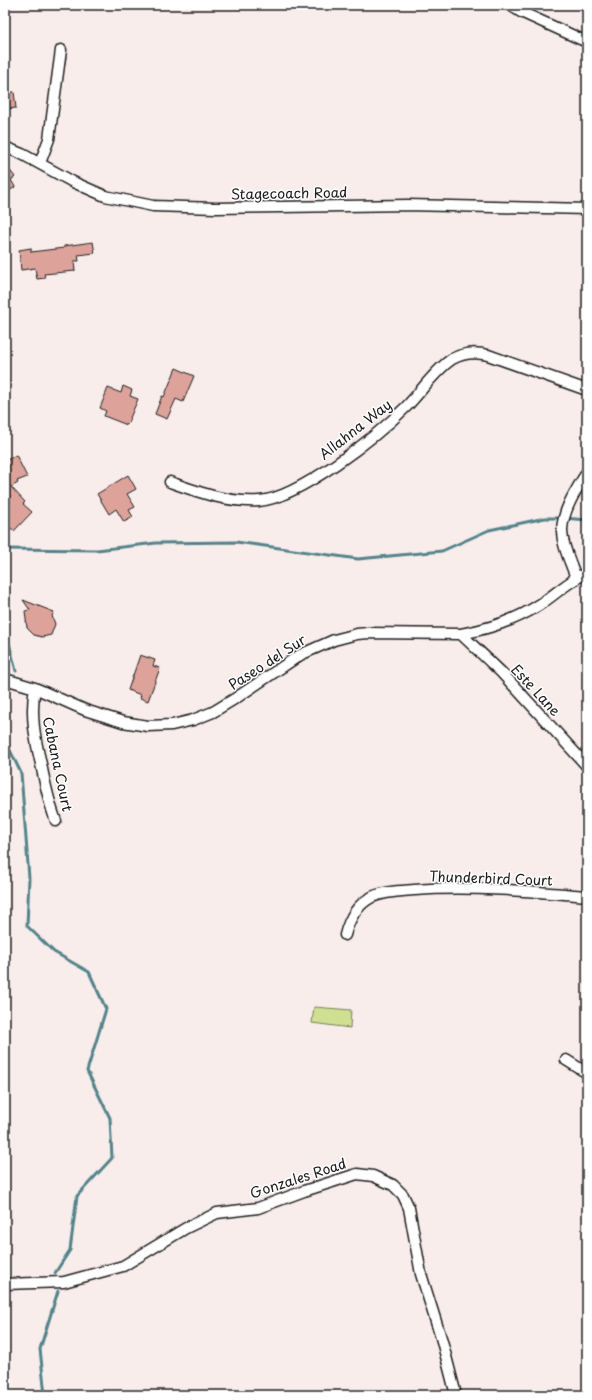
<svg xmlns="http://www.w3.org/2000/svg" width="592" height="1400" viewBox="0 0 592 1400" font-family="'Playpen Sans',sans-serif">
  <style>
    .green { fill: #d0e093; stroke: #767e58 }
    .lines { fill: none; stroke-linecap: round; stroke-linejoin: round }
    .stream { stroke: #53838a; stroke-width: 3 }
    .building { fill: #dda39a; stroke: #1c1c1c }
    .street-casing { stroke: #1c1c1c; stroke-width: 13 }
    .street { stroke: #fff; stroke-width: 10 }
    .labels { text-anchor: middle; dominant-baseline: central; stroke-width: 3; stroke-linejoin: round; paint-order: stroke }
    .street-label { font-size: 14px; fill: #1c1c1c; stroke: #fff }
  </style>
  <rect width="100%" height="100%" fill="#f8edeb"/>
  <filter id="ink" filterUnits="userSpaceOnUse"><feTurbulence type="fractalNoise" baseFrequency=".025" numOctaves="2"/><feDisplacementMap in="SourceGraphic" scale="8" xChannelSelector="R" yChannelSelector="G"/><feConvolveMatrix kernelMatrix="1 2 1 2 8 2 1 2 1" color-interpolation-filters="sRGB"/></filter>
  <g filter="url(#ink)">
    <path class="green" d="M 314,1007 L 351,1010 L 350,1028 L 312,1023 Z"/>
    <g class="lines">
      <path class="stream" d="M 5,549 L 97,550 L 156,543 L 236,542 L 358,559 L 442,551 L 489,530 L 545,518 L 564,518 L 587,520
        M 5,627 L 16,671
        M 5,698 L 8,685
        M 5,740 L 21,773 L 29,878 L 27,926 L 54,952 L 89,972 L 106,1009 L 87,1071 L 110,1118 L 112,1158 L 77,1196 L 70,1250 L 55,1273
        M 45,1395 L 40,1349 L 58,1291"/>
    </g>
    <path class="building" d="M 5,92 L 14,92 L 16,108 L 5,109 Z
      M 5,164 L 15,177 L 11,180 L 15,187 L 5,194 Z
      M 93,242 L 95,253 L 78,255 L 79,261 L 74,261 L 75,271 L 44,274 L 45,278 L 37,279 L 35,268 L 21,270 L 19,250 L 31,248 L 31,252 L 64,248 L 64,246 Z
      M 176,368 L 194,376 L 183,402 L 176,399 L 167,419 L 155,414 L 162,396 L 164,397 Z
      M 123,386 L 132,390 L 130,396 L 138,399 L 127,425 L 104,416 L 106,411 L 100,408 L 108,388 L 121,393 Z
      M 16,455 L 27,477 L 17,481 L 18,483 L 11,487 L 25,502 L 23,504 L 32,512 L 14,531 L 5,522 L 5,503 L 10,497 L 7,489 L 5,490 L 5,461 Z
      M 128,475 L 136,489 L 127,494 L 135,507 L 129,510 L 133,517 L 124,522 L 116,509 L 109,514 L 97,494 Z
      M 23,600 L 54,612 L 52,616 L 55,624 L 51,635 L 42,637 L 34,635 L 27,628 L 25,611 L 30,610 Z
      M 140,655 L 155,660 L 153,666 L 160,668 L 148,701 L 140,698 L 141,695 L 128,690 Z"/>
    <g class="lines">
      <defs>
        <path id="street" d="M 510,5 L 521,12 L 587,42
          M 5,147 L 22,154 L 73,182 L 105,196 L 153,206 L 216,208 L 408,205 L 587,209
          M 40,163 L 49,139 L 61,50
          M 170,482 C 198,492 228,503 259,501 C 299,498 377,436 406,407 C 421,392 434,371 452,359 C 463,353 476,352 488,355 L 587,390
          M 576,578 C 571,563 562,546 562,530 C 563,509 577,489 587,472
          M 461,634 L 501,672 L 587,766
          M 5,679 L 35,688 L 85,710 L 123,722 L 148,726 L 172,725 L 193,720 L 213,712 L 236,698 L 300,655 L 334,640 L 357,634 L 368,633 L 461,634 C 488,629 516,620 539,605 C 555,595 569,580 587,573
          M 35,688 C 30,714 35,739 41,764 C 45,784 49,803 56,821
          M 345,935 C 349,919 356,905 372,897 C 385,891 400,891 414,890 C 471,886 530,891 587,896
          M 566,1060 L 587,1073
          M 5,1284 L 64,1282 L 123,1266 L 186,1228 L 217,1213 L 258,1208 L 304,1191 L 357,1174 L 373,1176 L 393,1185 L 403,1195 L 409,1208 L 421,1274 L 442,1341 L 456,1395"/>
      </defs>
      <use href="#street" class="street-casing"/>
      <use href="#street" class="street"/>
    </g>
  </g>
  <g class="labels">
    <g class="street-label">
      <text transform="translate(289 193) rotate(-1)">Stagecoach Road</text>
      <text transform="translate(355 429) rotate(-38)">Allahna Way</text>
      <text transform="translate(267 662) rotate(-33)">Paseo del Sur</text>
      <text transform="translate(536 690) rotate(47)">Este Lane</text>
      <text transform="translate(58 764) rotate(78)">Cabana Court</text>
      <text transform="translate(491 878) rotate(2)">Thunderbird Court</text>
      <text transform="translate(298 1178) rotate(-18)">Gonzales Road</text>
    </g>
  </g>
  <rect width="592" height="1400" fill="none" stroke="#fff" stroke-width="20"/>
  <rect x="10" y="10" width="572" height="1380" fill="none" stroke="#1c1c1c" stroke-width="1.5" filter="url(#ink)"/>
</svg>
